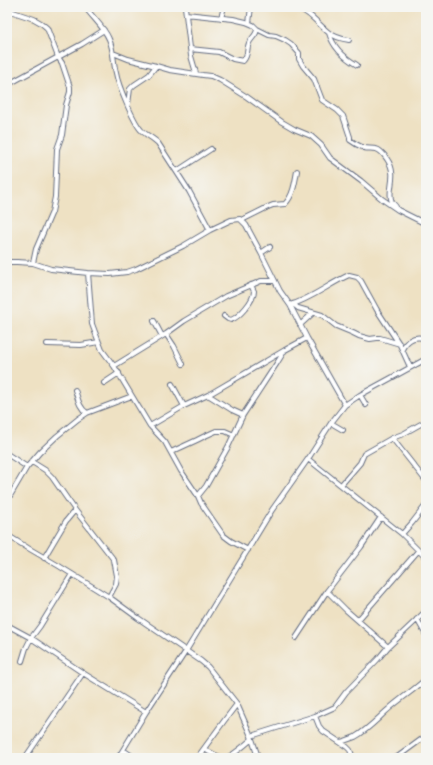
<svg xmlns="http://www.w3.org/2000/svg" width="433" height="765" viewBox="0 0 433 765" font-family="'Balsamiq Sans',sans-serif">
  <style>
    .lines { fill: none; stroke-linecap: round; stroke-linejoin: round }
    .minor-casing { stroke: #656d81; stroke-width: 6 }
    .minor { stroke: #fff; stroke-width: 4 }
  </style>
  <rect width="100%" height="100%" fill="#f6f6f2"/>
  <filter id="ink" filterUnits="userSpaceOnUse"><feTurbulence type="fractalNoise" baseFrequency=".025" numOctaves="2"/><feDisplacementMap in="SourceGraphic" scale="8" xChannelSelector="R" yChannelSelector="G"/><feConvolveMatrix kernelMatrix="1 2 1 2 8 2 1 2 1" color-interpolation-filters="sRGB"/></filter>
  <filter id="wash" filterUnits="userSpaceOnUse"><feTurbulence type="fractalNoise" baseFrequency=".012" numOctaves="4" result="noise"/><feDisplacementMap in="SourceGraphic" scale="16" xChannelSelector="R" yChannelSelector="G"/><feGaussianBlur stdDeviation="0.9" result="paint"/><feColorMatrix in="noise" values="0 0 0 0 0 0 0 0 0 0 0 0 0 0 0 0 0 1.4 0 .05"/><feComposite in="paint" operator="in"/></filter>
  <g filter="url(#wash)">
    <rect width="100%" height="100%" fill="#eee1c3"/>
  </g>
  <g filter="url(#ink)">
    <g class="lines">
      <defs>
        <path id="minor" d="M 85,7 C 93,18 104,27 109,39 C 114,50 113,62 116,73 C 118,85 133,121 141,130 C 146,135 153,138 158,143 L 189,191 L 210,230
          M 185,7 L 191,56 L 196,73
          M 295,7 C 310,12 317,23 328,32 C 334,37 342,39 349,40
          M 7,10 L 34,19 L 41,23 L 47,28 L 58,57 L 62,63 L 70,87 L 70,92 L 66,105 L 62,135 L 57,149 L 55,197 L 52,212 L 36,249 L 33,263
          M 186,14 L 233,19 L 246,22 L 253,25 L 257,29 L 269,35 L 276,36 L 285,40 L 291,44 L 299,53 L 299,59 L 303,66 L 314,79 L 322,100 L 337,110 L 343,116 L 350,137 L 350,140 C 354,143 359,146 364,148 C 368,149 372,148 376,149 C 381,150 385,156 387,159 C 399,176 386,191 392,202 C 393,204 395,205 396,207
          M 221,18 L 224,7
          M 249,23 L 251,7
          M 329,33 C 333,47 345,58 357,65
          M 190,49 L 219,52 L 233,59 L 243,61 C 249,55 246,50 249,43 C 251,38 257,35 257,29
          M 113,53 L 128,59 L 156,66 L 170,70 L 203,75 L 211,76 L 220,80 L 247,97 L 282,122 L 294,129 L 311,136 L 321,145 L 330,158 L 361,181 L 382,199 L 398,210 L 426,224
          M 7,85 L 82,44 L 104,30
          M 128,104 L 130,89 L 134,85 L 149,75 L 156,66
          M 177,171 L 211,149
          M 242,220 L 268,207 L 273,205 L 285,204 C 293,196 295,183 297,171
          M 261,253 L 270,247
          M 7,262 L 17,262 L 33,263 L 51,269 L 88,273 L 110,274 L 127,272 L 136,269 L 183,246 L 210,230 L 231,220 L 240,219 L 246,225 L 261,253 L 280,291 L 290,305 L 307,338 L 345,405
          M 88,273 L 92,324 L 95,332 L 102,350 L 114,366 L 150,426 L 165,442 L 181,471 L 198,496 L 201,503 L 223,535 L 231,541 L 248,550
          M 293,304 L 298,308 L 322,315 L 336,326 L 353,333 L 359,336 L 370,339 L 377,338 L 380,338 L 400,344
          M 290,305 C 311,299 329,284 349,275 L 357,277 L 361,281 L 377,310 L 400,345 L 410,367
          M 224,316 L 228,319 L 231,320 C 239,317 254,301 254,291 C 253,290 252,286 251,285
          M 154,321 L 162,336
          M 300,325 L 313,313
          M 166,334 L 174,346 L 183,364
          M 47,344 L 81,345 L 99,342
          M 402,349 C 408,339 415,335 426,339
          M 114,366 L 166,334 L 184,321 L 226,296 L 261,281 L 275,281
          M 104,383 L 119,373
          M 172,384 L 184,406
          M 75,390 C 78,398 79,408 87,413
          M 208,395 L 232,410 L 243,415
          M 360,395 L 366,405
          M 331,423 L 343,430
          M 150,426 L 184,406 L 208,395 L 285,350 L 307,338
          M 392,438 L 403,434 L 426,421
          M 171,452 L 197,440 L 205,436 L 216,431 L 225,431 L 234,435
          M 7,454 L 27,467
          M 308,459 L 402,534 L 426,558
          M 32,462 L 45,470 L 52,477 L 75,510 L 114,560 L 117,576 L 116,584 L 109,597
          M 341,485 L 360,463 L 364,454 L 392,438 L 426,481
          M 198,496 L 206,486 L 228,447 L 243,415 L 277,363 L 285,350
          M 7,501 L 27,467 L 40,452 L 57,436 L 78,419 L 87,413 L 132,396
          M 402,534 L 412,523 L 426,505
          M 7,535 L 28,548 L 59,566 L 109,597 L 138,618 L 201,661 L 208,667 L 237,704 L 251,736 L 257,754 L 257,758
          M 44,558 L 66,521 L 75,510
          M 327,591 L 346,610 L 388,647
          M 417,619 L 426,635
          M 358,620 L 418,551
          M 7,625 L 31,638 L 83,673 L 146,712
          M 296,638 L 327,591 L 361,547 L 381,517
          M 22,661 L 26,648 L 31,638 L 40,626 L 72,574
          M 315,716 L 319,726 L 323,731 L 347,747 L 350,750 L 353,758
          M 251,736 L 315,716 L 335,707 L 346,692 L 378,659 L 388,647 L 426,611
          M 340,742 C 345,741 350,739 355,737 C 369,729 379,717 391,707 C 403,697 415,689 426,679
          M 204,749 C 210,752 218,758 225,758 C 232,757 246,744 252,739
          M 123,750 L 135,758
          M 25,758 L 83,673
          M 118,758 L 146,712 L 186,651 L 272,510 L 308,459 L 331,423 L 345,405 L 360,395 L 426,359
          M 197,758 L 224,721 L 237,704
          M 396,758 L 426,736"/>
      </defs>
      <use href="#minor" class="minor-casing"/>
      <use href="#minor" class="minor"/>
    </g>
  </g>
  <rect width="433" height="765" fill="none" stroke="#f6f6f2" stroke-width="24"/>
</svg>
